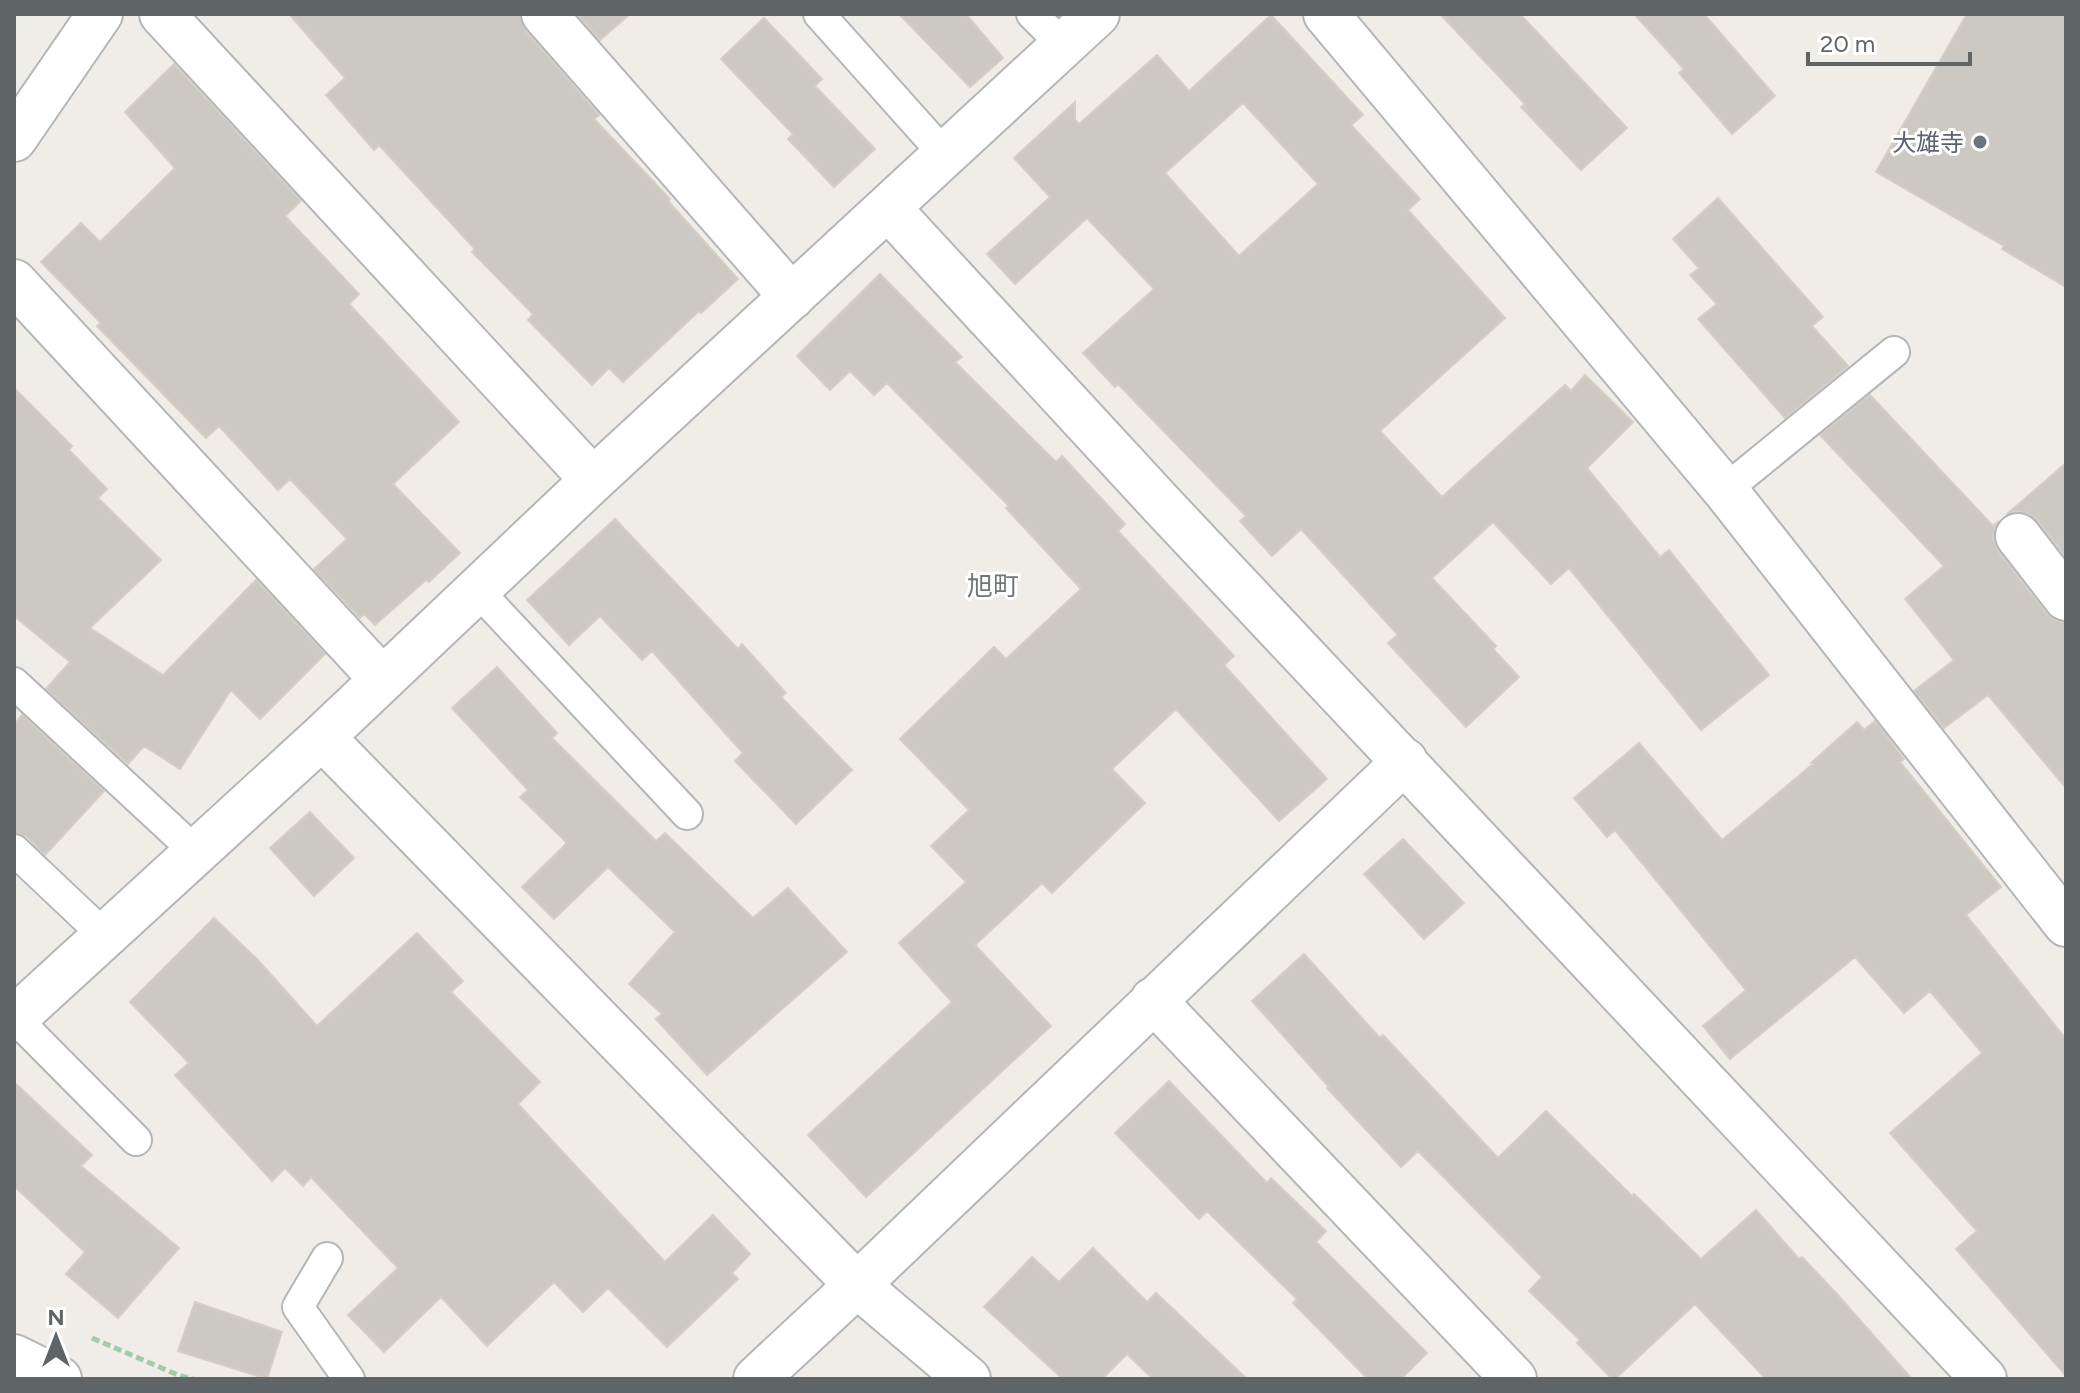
<svg xmlns="http://www.w3.org/2000/svg" width="2080" height="1393" viewBox="0 0 2080 1393" font-family="Figtree,'Noto Sans JP',sans-serif">
  <style>
    .building { fill: #ccc8c4; stroke: #d5cec6; stroke-width: 2; fill-rule: evenodd }
    .lines { fill: none; stroke-linecap: round; stroke-linejoin: round }
    .service-casing { stroke: #b3b6b9; stroke-width: 34 }
    .minor-casing { stroke: #b3b6b9; stroke-width: 48 }
    .tertiary-casing { stroke: #b3b6b9; stroke-width: 48 }
    .secondary-casing { stroke: #b2b6b9; stroke-width: 48 }
    .path { stroke: #a2cca8; stroke-width: 5; stroke-dasharray: 8 4; stroke-linecap: butt }
    .service { stroke: #fff; stroke-width: 30 }
    .minor { stroke: #fff; stroke-width: 44 }
    .tertiary { stroke: #fff; stroke-width: 44 }
    .secondary { stroke: #fff; stroke-width: 44 }
    .worship-dot { fill: #6b7280; stroke: #fff; stroke-width: 3 }
    .labels { text-anchor: middle; dominant-baseline: central; stroke-width: 6; stroke-linejoin: round; paint-order: stroke }
    .worship-label { font-size: 24px; fill: #5b616d; stroke: #fff; text-anchor: end }
    .neighbourhood-label { font-size: 26px; fill: #707679; stroke: #fff }
  </style>
  <rect width="100%" height="100%" fill="#f0ede8"/>
  <path class="building" d="M 289,14 L 520,14 L 525,30 L 599,115 L 594,119 L 670,199 L 668,201 L 738,279 L 701,313 L 699,311 L 623,382 L 609,368 L 592,385 L 528,320 L 533,314 L 472,252 L 475,249 L 379,145 L 374,150 L 326,95 L 345,78 Z
    M 577,14 L 630,14 L 600,40 Z
    M 899,14 L 966,14 L 1003,58 L 970,87 Z
    M 1440,14 L 1520,14 L 1627,128 L 1581,170 L 1521,107 L 1525,104 Z
    M 1634,14 L 1704,14 L 1775,96 L 1732,134 L 1679,73 L 1684,69 Z
    M 1967,14 L 2066,14 L 2066,287 L 2002,249 L 2004,246 L 1876,172 Z
    M 1271,15 L 1363,115 L 1351,125 L 1420,199 L 1408,210 L 1505,318 L 1380,431 L 1442,497 L 1565,385 L 1571,391 L 1585,375 L 1633,422 L 1587,468 L 1660,557 L 1669,550 L 1769,675 L 1701,730 L 1569,568 L 1551,584 L 1493,522 L 1432,578 L 1496,646 L 1493,649 L 1519,677 L 1466,727 L 1388,643 L 1398,635 L 1301,529 L 1272,556 L 1240,521 L 1246,516 L 1118,384 L 1115,387 L 1083,353 L 1154,289 L 1087,218 L 1015,284 L 987,254 L 1050,197 L 1014,158 L 1075,102 L 1075,119 L 1079,124 L 1157,55 L 1189,91 ZM 1243,103 L 1318,184 L 1239,256 L 1165,173 Z
    M 764,18 L 822,79 L 815,86 L 875,149 L 834,187 L 788,139 L 793,134 L 721,59 Z
    M 174,64 L 301,201 L 285,216 L 359,294 L 349,304 L 459,422 L 393,484 L 460,553 L 429,582 L 426,580 L 375,625 L 364,614 L 360,618 L 314,569 L 347,539 L 290,479 L 278,490 L 219,426 L 206,438 L 97,326 L 101,323 L 41,262 L 81,223 L 100,242 L 175,168 L 125,112 Z
    M 1718,198 L 1823,317 L 1812,326 L 1848,366 L 1785,418 L 1698,319 L 1717,304 L 1690,275 L 1699,268 L 1673,239 Z
    M 880,274 L 962,357 L 955,362 L 1056,462 L 1062,456 L 1125,524 L 1118,531 L 1234,656 L 1224,665 L 1327,779 L 1279,821 L 1176,709 L 1112,769 L 1145,803 L 1052,893 L 1042,883 L 975,945 L 1051,1026 L 866,1197 L 808,1135 L 952,1002 L 899,943 L 966,882 L 931,846 L 969,810 L 900,739 L 994,647 L 1006,659 L 1081,589 L 1006,508 L 1009,506 L 887,383 L 874,395 L 850,371 L 830,390 L 797,356 Z
    M 14,388 L 72,446 L 69,450 L 107,489 L 98,498 L 161,560 L 90,628 L 163,675 L 256,580 L 325,654 L 260,719 L 231,690 L 180,769 L 144,746 L 128,764 L 46,689 L 70,662 L 14,616 Z
    M 1870,395 L 1993,526 L 1999,521 L 1995,527 L 1993,539 L 1998,551 L 2046,613 L 2056,621 L 2066,622 L 2066,788 L 1988,695 L 1944,728 L 1914,691 L 1954,660 L 1905,599 L 1944,566 L 1820,435 Z
    M 2066,463 L 2066,557 L 2038,521 L 2028,513 L 2015,511 L 2006,515 Z
    M 615,519 L 738,649 L 742,644 L 786,693 L 781,697 L 852,770 L 796,824 L 735,761 L 743,753 L 652,651 L 642,660 L 600,616 L 569,645 L 527,600 Z
    M 497,667 L 557,733 L 552,738 L 656,841 L 665,833 L 753,918 L 788,888 L 847,952 L 707,1075 L 656,1019 L 662,1014 L 629,984 L 675,932 L 608,867 L 554,919 L 522,887 L 567,843 L 520,797 L 528,790 L 452,708 Z
    M 22,715 L 104,791 L 45,855 L 26,836 L 14,832 L 14,725 Z
    M 1875,721 L 1904,759 L 1900,762 L 2001,887 L 1966,915 L 2066,1039 L 2066,1376 L 1956,1249 L 1977,1231 L 1890,1133 L 1982,1053 L 1930,991 L 1904,1013 L 1855,957 L 1730,1059 L 1703,1026 L 1746,990 L 1615,830 L 1607,837 L 1574,798 L 1639,743 L 1722,840 L 1813,764 L 1811,763 L 1857,722 L 1864,730 Z
    M 310,812 L 354,858 L 314,896 L 270,848 Z
    M 1403,839 L 1464,903 L 1424,939 L 1364,874 Z
    M 214,918 L 258,960 L 317,1026 L 417,933 L 463,981 L 451,992 L 540,1082 L 518,1104 L 665,1262 L 713,1215 L 750,1254 L 732,1273 L 738,1279 L 667,1347 L 608,1288 L 583,1312 L 554,1282 L 487,1346 L 441,1297 L 384,1352 L 348,1315 L 398,1268 L 311,1177 L 303,1186 L 285,1168 L 272,1181 L 175,1075 L 189,1063 L 130,1002 Z
    M 1304,954 L 1380,1038 L 1383,1035 L 1498,1158 L 1546,1111 L 1632,1196 L 1634,1194 L 1701,1259 L 1756,1210 L 1799,1259 L 1802,1257 L 1836,1293 L 1912,1379 L 1766,1379 L 1695,1304 L 1615,1379 L 1612,1379 L 1577,1343 L 1580,1340 L 1529,1291 L 1542,1277 L 1418,1151 L 1401,1167 L 1327,1088 L 1329,1087 L 1252,1001 Z
    M 1169,1081 L 1267,1183 L 1271,1178 L 1326,1231 L 1316,1242 L 1427,1353 L 1401,1379 L 1368,1379 L 1293,1303 L 1297,1299 L 1207,1211 L 1199,1219 L 1115,1133 Z
    M 14,1082 L 92,1155 L 81,1166 L 179,1248 L 118,1318 L 66,1274 L 85,1252 L 14,1186 Z
    M 1093,1248 L 1147,1302 L 1156,1293 L 1247,1379 L 1153,1379 L 1127,1354 L 1102,1379 L 1063,1379 L 984,1307 L 1032,1257 L 1059,1282 Z
    M 195,1302 L 282,1332 L 267,1379 L 178,1351 Z"/>
  <g class="lines">
    <defs>
      <path id="service" d="M 819,14 L 945,155
        M 1032,14 L 1063,45
        M 1725,490 L 1894,352
        M 477,590 L 687,814
        M 14,683 L 197,853
        M 14,850 L 105,936
        M 15,1018 L 136,1140
        M 327,1258 L 298,1307 L 349,1379"/>
      <path id="minor" d="M 162,14 L 593,480
        M 544,14 L 792,297
        M 1326,14 L 1725,490 L 2066,924
        M 888,208 L 1163,506 L 1984,1379
        M 14,282 L 382,679
        M 2018,536 L 2066,598
        M 322,737 L 857,1285 L 968,1379
        M 1153,1000 L 1514,1379
        M 14,1019 L 322,737 L 593,480 L 1097,14
        M 756,1379 L 857,1285 L 1405,761"/>
      <path id="tertiary" d="M 14,139 L 100,14"/>
      <path id="secondary" d="M 14,1357 L 59,1379"/>
    </defs>
    <use href="#service" class="service-casing"/>
    <use href="#minor" class="minor-casing"/>
    <use href="#tertiary" class="tertiary-casing"/>
    <use href="#secondary" class="secondary-casing"/>
    <path class="path" d="M 92,1338 L 178,1375 L 193,1379"/>
    <use href="#service" class="service"/>
    <use href="#minor" class="minor"/>
    <use href="#tertiary" class="tertiary"/>
    <use href="#secondary" class="secondary"/>
  </g>
  <circle class="worship-dot" cx="1980" cy="142" r="8"/>
  <g class="labels">
    <g class="worship-label">
      <text x="1964" y="142">大雄寺</text>
    </g>
    <g class="neighbourhood-label">
      <text x="993" y="586">旭町</text>
    </g>
  </g>
  <rect width="2080" height="1393" fill="none" stroke="#5f6467" stroke-width="32"/>
  <g transform="translate(56 1337)" stroke="#ffffff" stroke-width="6" paint-order="stroke">
  <path d="M0-6L14 30L0 20L-14 30Z" fill="#5f6467"/>
  <text y="-12" font-size="22" font-weight="bold" text-anchor="middle" fill="#5f6467">N</text>
  </g>
  <path d="M1808 52v12h162v-12" fill="none" stroke="#5f6467" stroke-width="4"/>
  <text x="1820" y="52" font-size="24" fill="#5f6467" stroke="#ffffff" stroke-width="6" paint-order="stroke">20 m</text>
</svg>
